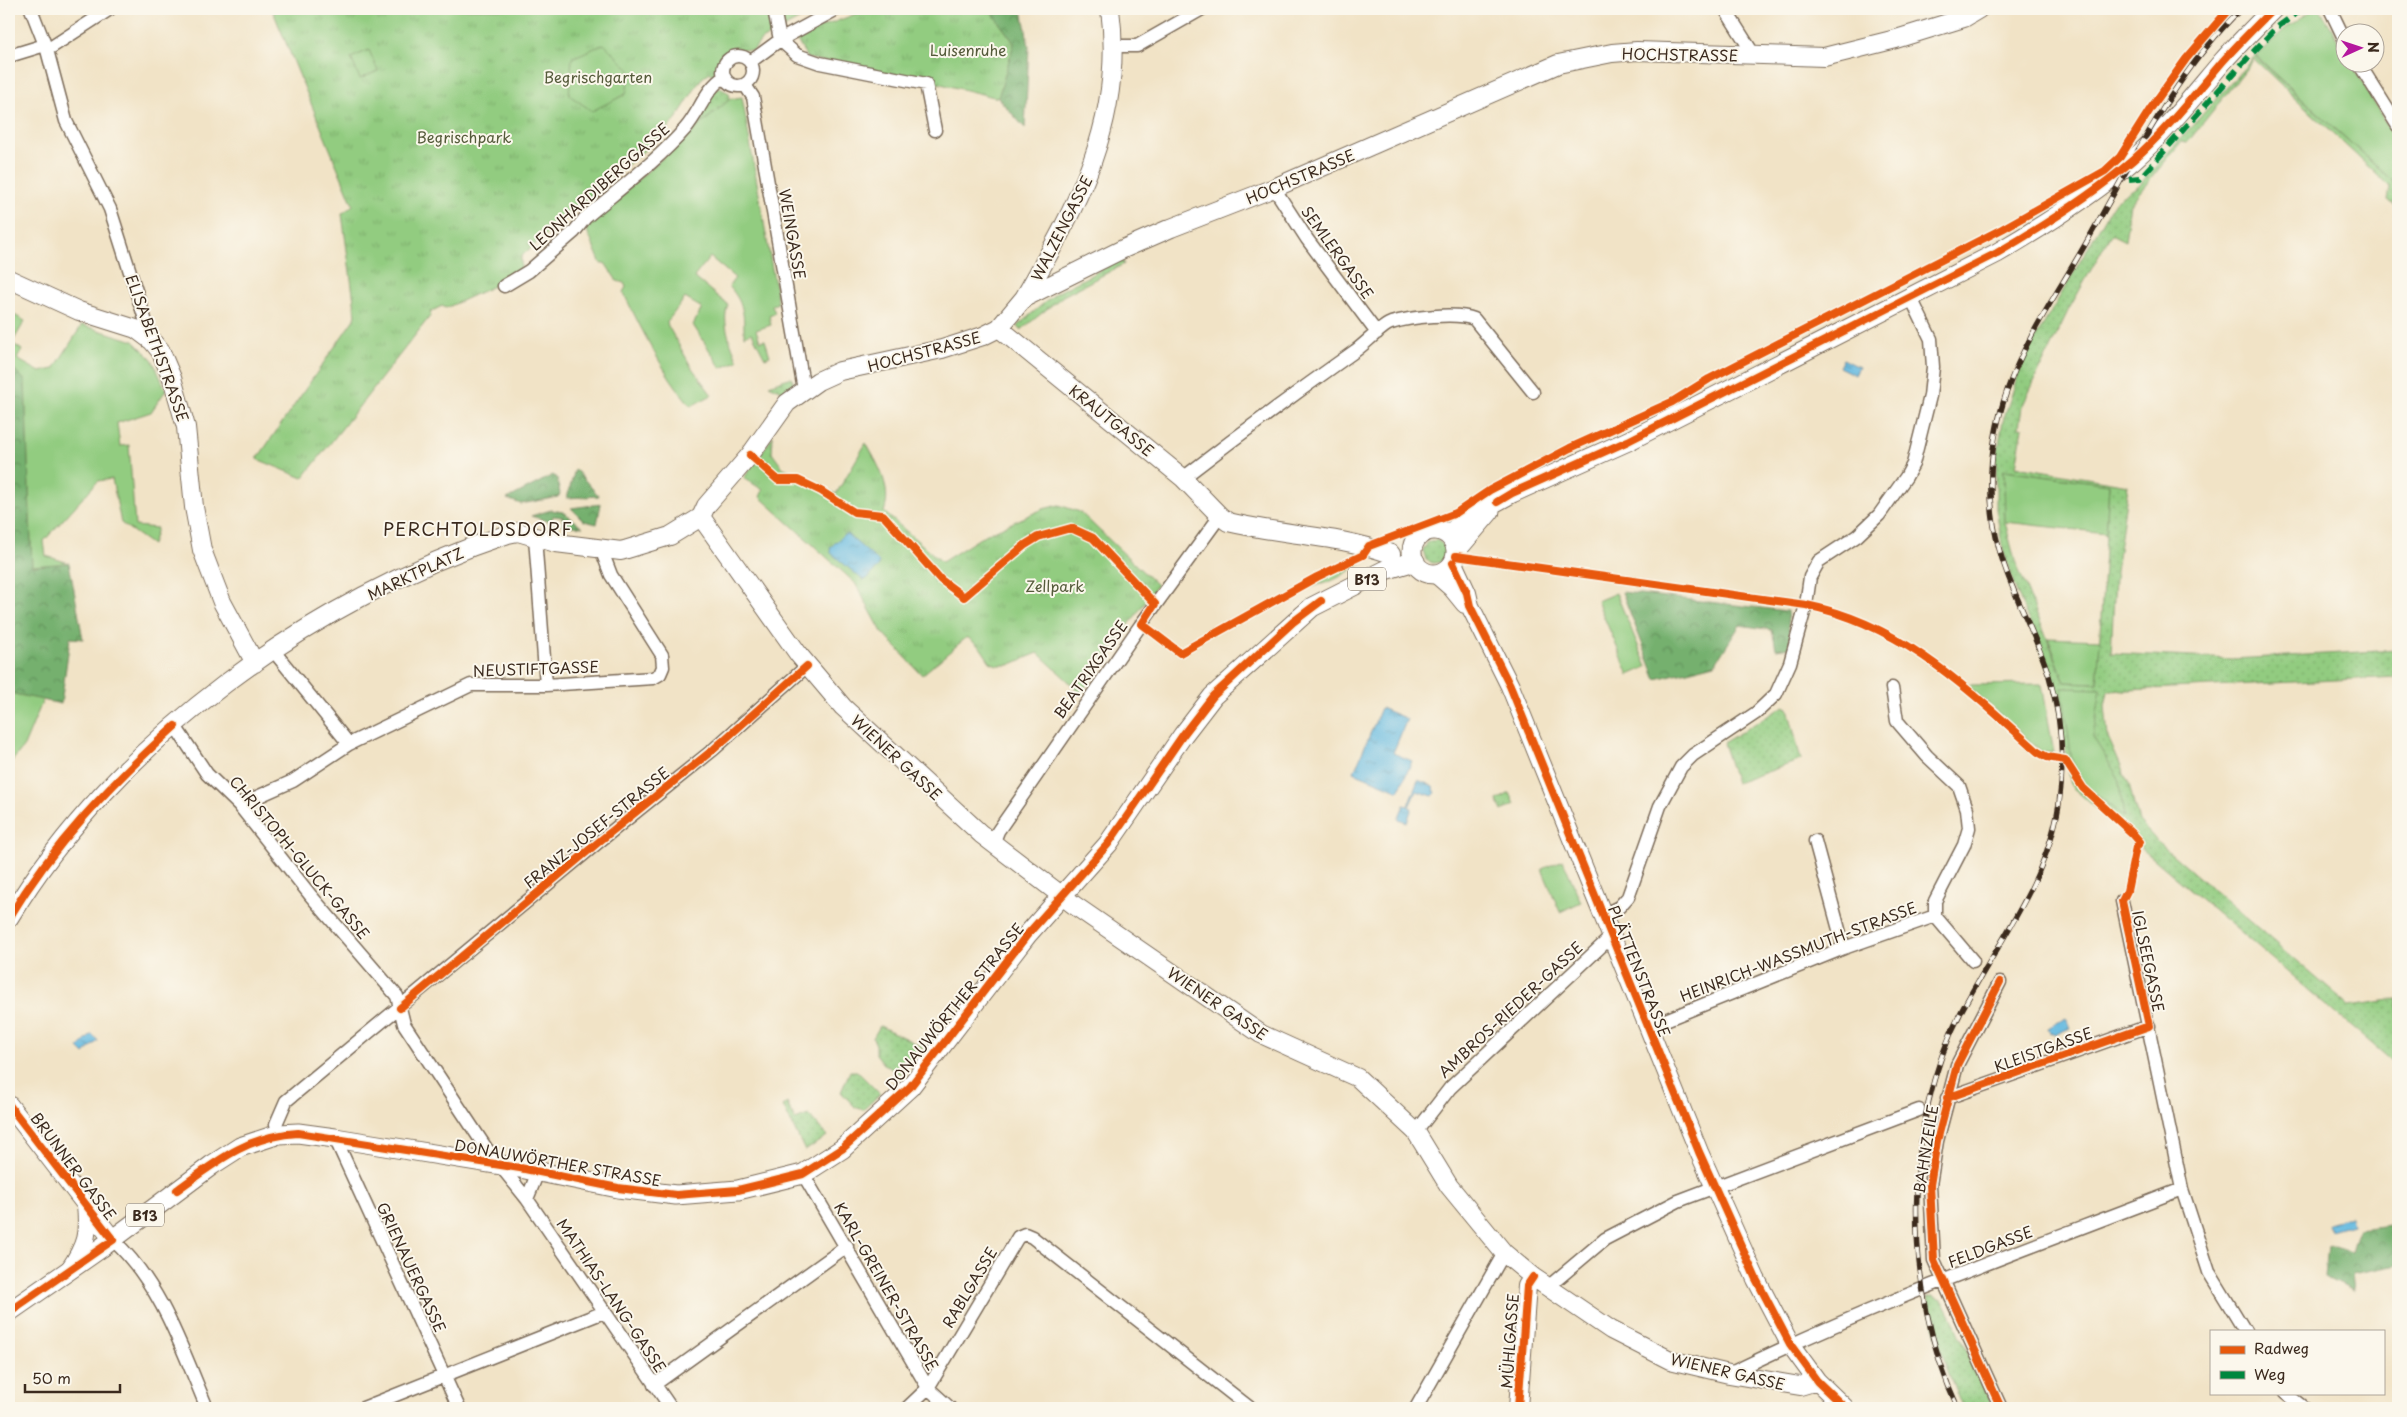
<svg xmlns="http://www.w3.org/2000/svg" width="2407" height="1417" viewBox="0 0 2407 1417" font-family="'Playpen Sans',sans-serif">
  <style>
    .grass { fill: url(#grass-dots); stroke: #667b4f; fill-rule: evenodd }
    .forest { fill: url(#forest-crowns); stroke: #586d46 }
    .park { fill: url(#park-tufts); stroke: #667b4f }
    .garden { fill: #92cc80; stroke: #667b4f }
    .water { fill: url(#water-ripples); stroke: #4f727f }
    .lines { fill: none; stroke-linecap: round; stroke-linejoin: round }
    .street-casing { stroke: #7b6b59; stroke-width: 15 }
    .secondary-casing { stroke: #7b6b59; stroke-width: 20 }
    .primary-casing { stroke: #7b6b59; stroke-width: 21 }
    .street { stroke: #fff; stroke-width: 12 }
    .secondary { stroke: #fff; stroke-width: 18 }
    .primary { stroke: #fff; stroke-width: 19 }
    .rail-casing { stroke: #3b2a1e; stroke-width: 5.5 }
    .rail { stroke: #fbf7ec; stroke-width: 4; stroke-dasharray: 11; stroke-linecap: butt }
    .quiet { stroke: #00873e; stroke-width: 6; stroke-dasharray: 12 6; stroke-linecap: butt }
    .cycleway-casing { stroke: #fbf7ec; stroke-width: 11 }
    .cycleway { stroke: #e8590c; stroke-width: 8 }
    .labels { text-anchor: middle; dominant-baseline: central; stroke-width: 4; stroke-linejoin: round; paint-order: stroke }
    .shield { fill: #fbf7ec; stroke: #75685c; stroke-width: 1 }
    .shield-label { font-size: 14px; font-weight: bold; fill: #3b2a1e }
    .park-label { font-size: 15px; fill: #555b3b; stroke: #fbf7ec }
    .street-label { font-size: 15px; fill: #3b2a1e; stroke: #fbf7ec }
    .quarter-label { font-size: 18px; letter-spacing: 1px; fill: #3b2a1e; stroke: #fbf7ec }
  </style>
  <defs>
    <pattern id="grass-dots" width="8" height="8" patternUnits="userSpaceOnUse" patternTransform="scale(1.25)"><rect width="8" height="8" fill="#92cc80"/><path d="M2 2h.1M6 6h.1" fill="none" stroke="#7faf6e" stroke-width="1.8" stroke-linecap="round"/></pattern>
    <pattern id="forest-crowns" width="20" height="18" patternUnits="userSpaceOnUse" patternTransform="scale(1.25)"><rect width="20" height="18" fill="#75b06e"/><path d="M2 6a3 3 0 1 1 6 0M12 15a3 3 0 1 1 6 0" fill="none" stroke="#618f5a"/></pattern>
    <pattern id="park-tufts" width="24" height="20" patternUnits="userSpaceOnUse" patternTransform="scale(1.25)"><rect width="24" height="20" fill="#92cc80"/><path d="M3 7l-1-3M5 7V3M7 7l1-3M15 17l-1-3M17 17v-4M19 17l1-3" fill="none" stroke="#7faf6e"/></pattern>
    <pattern id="water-ripples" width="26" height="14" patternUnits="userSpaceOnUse" patternTransform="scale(1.25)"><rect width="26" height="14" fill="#63b9e0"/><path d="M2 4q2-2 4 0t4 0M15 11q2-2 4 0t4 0" fill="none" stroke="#5397b5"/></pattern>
  </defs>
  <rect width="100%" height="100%" fill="#fbf7ec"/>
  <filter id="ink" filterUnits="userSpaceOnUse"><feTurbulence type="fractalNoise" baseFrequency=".02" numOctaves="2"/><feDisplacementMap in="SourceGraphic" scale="10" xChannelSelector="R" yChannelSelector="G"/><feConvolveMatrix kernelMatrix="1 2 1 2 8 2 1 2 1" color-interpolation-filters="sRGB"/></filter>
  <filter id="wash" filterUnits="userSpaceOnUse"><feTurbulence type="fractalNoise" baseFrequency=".0096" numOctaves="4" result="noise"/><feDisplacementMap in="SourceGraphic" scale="20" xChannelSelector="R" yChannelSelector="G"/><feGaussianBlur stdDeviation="1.12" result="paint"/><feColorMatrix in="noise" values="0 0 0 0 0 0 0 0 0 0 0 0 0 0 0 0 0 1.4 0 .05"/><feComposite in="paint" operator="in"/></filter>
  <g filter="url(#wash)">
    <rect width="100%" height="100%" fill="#f1e3c6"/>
    <path class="grass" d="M 2255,56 L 2398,186 L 2398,208 L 2388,200 L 2390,187 L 2254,59 L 2187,143 L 2181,142 L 2130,204 L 2125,241 L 2111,234 L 2068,311 L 2022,407 L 2019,427 L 2023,428 L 2016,466 L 2128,485 L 2115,579 L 2111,653 L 2232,659 L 2398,650 L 2398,677 L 2108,691 L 2105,706 L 2108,737 L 2129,785 L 2139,822 L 2159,843 L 2349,1006 L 2398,999 L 2398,1066 L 2134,842 L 2071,786 L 2059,707 L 2051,675 L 2014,585 L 2003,550 L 1996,509 L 1996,461 L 2003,421 L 2023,360 L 2115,201 L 2138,186 ZM 2004,470 L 2109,484 L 2097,683 L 2065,682 L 2015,561 L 2005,522 Z
      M 720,88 L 729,93 L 730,99 L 677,145 L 715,90 Z
      M 1122,259 L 1124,264 L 1063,296 L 1021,330 L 1017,326 L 1056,293 Z
      M 791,377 L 794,384 L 786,388 L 784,392 L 769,385 Z
      M 1437,540 L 1446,547 L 1446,554 L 1441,562 L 1433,563 L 1426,560 L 1423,550 L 1428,542 Z
      M 1354,560 L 1361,563 C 1346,573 1326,588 1307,585 Z
      M 1784,706 L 1788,708 L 1801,760 L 1736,783 L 1723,743 Z
      M 880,1026 L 923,1047 L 900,1074 L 884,1064 L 876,1054 L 876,1045 L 873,1038 Z
      M 850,1071 L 857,1071 L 880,1094 L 863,1110 L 855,1107 L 841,1092 Z
      M 787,1103 L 795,1120 L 809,1115 L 827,1136 L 805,1151 L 783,1106 Z
      M 1933,1296 L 1943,1301 L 1957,1328 L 1993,1408 L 1963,1408 C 1947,1372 1935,1337 1928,1297 Z"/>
    <path class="forest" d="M 989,9 L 1022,9 L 1029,47 L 1025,128 L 998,98 L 1014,43 Z
      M 9,364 L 25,380 L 32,566 L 69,563 L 83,639 L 70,638 L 61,704 L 9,693 Z
      M 575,469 L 599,496 L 567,498 Z
      M 553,475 L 557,478 L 560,494 L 558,497 L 521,504 L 507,499 Z
      M 601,504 L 597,524 L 584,521 L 571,508 Z
      M 551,510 L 563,512 L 583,527 L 562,525 L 563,517 L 553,516 L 551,522 L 531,516 Z
      M 1622,592 L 1787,611 L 1791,647 L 1776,649 L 1772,630 L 1740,625 L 1715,664 L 1656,679 Z
      M 2398,1224 L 2398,1265 L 2352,1274 L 2354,1291 L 2325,1277 L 2328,1245 L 2351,1252 L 2358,1229 Z"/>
    <path class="park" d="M 272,9 L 819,9 L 761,40 L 753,51 C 727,45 724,55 713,76 L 710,72 L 701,79 L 676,119 L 661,136 L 525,253 L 521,257 L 521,270 L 513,277 L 446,308 L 442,306 L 430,312 L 431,315 L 303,478 L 257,459 L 356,316 L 342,214 L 353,205 Z
      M 869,9 L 989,9 L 1014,43 L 998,98 L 929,81 L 807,58 L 795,37 Z
      M 773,436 L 772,453 L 782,467 L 836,494 L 866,443 C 877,463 893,488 884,512 L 942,562 L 985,535 L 1043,509 L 1059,505 L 1080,512 L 1157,585 L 1081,693 L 1038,653 L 1009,665 L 997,665 L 990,662 L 980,647 L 967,637 L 922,675 L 882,632 L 855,583 L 760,497 L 763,490 L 744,478 Z
      M 1510,793 L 1515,804 L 1502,811 L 1497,800 Z"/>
    <path class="garden" d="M 2314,9 L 2320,9 L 2344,51 L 2344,62 L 2351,63 L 2398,144 L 2398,186 L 2256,56 L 2286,28 Z
      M 604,44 L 630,70 L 626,94 L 592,111 L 569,95 L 572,58 Z
      M 369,50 L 378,71 L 360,79 L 351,58 Z
      M 742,97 L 778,303 L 772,305 L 775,313 L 769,315 L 771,325 L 756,330 L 760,341 L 765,340 L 770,356 L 765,358 L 752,333 L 744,336 C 744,313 744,304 729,286 L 735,278 L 710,257 L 694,277 L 728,305 C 721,323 731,344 738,361 L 721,368 L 693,325 L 702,308 L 685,298 L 667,322 L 668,326 L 692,368 L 712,395 L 691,406 C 662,372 643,332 623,292 L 626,287 L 624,283 L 617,281 L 605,263 L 601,264 L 585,226 L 730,99 Z
      M 9,312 L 25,321 L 12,343 L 22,350 L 17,359 L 40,372 L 54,369 L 82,325 L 134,341 L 152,359 L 166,390 L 151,412 L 117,423 L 120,446 L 129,445 L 135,526 L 157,528 L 152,545 L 121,523 L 112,479 L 98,481 L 44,541 L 46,556 L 69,563 L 32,566 L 25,380 L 9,364 Z
      M 2004,470 L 2109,484 L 2106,533 L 2005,522 Z
      M 1616,593 L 1647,667 L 1629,675 L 1597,601 Z
      M 2048,638 L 2100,640 L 2097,683 L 2065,682 Z
      M 2042,684 L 2054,753 L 2042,752 L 1967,685 Z
      M 2062,688 L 2101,689 L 2093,737 L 2118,777 L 2124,817 L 2084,784 L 2072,761 Z
      M 9,693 L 43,700 L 24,746 L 9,765 Z
      M 1563,860 L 1581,902 L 1560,912 L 1542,869 Z"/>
    <path class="water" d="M 1843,359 L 1859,367 L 1855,375 L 1839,367 Z
      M 847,534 L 879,562 L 879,566 L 867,579 L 863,580 L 831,553 L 830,548 L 843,535 Z
      M 1381,708 L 1407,719 L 1393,753 L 1412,761 L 1399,791 L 1354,772 Z
      M 1418,780 L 1433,786 L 1436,793 L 1433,796 L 1416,791 L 1409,807 L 1412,808 L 1407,822 L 1398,819 L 1404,805 L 1408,806 Z
      M 2066,1018 L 2070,1028 L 2054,1035 L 2052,1032 L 2050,1033 L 2048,1028 Z
      M 92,1034 L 98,1041 L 84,1054 L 78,1048 Z
      M 2350,1217 L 2352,1225 L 2331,1231 L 2329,1223 Z"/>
  </g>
  <g filter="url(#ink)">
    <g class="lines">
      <defs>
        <path id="street" d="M 31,9 L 47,50 L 66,121 L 110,209 L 152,341
          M 837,9 L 780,40 L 797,55 L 820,63 L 926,84 L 935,130
          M 1725,9 L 1754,55
          M 2330,9 L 2344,38
          M 1114,46 L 1137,46 L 1202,9
          M 47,50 L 110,9
          M723 71a15 15 0 1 1 30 0a15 15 0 1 1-30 0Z
          M 9,56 L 45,45
          M 750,62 L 780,40 L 774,9
          M 2358,62 L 2398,126
          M 745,85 L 753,97 L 804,390
          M 1274,188 L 1307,239 L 1377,333
          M 504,286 L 529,271 L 574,232 L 585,218 C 618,190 656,162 685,129 C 700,112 705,89 724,77
          M 1183,478 C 1240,434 1297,392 1355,351 C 1364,345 1383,325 1391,323 C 1410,317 1457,312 1474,319 L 1533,392
          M 535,537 L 546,685
          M 272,649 L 349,744
          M 1892,688 L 1897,721 L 1927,756 L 1959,786 L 1967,809 L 1969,828 L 1964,845 L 1935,901 L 1935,916
          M 175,726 L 207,774 L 239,805 L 311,896 L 397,996 L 404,1024 L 486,1148 L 527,1199 L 671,1408
          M 239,805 L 293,781 L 349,744 L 471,685 L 546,685 L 653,678 L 660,674 L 663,667 L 662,655 L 611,575 L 601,549
          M 1815,841 L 1844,948
          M 993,844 L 998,831 L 1140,626 L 1220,516
          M 2122,901 L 2182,1189 L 2209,1272 L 2245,1331
          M 1603,915 L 1619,907 L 1628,897 L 1660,806 L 1681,767 L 1693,755 L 1756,713 L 1776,694 L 1790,663 L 1806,605 L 1810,577 L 1819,561 L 1857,536 L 1879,515 L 1906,477 L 1913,464 L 1930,396 L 1933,367 L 1931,339 L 1911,298
          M 2000,982 L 1957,1065 L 1937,1141 L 1930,1185 L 1934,1260 L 2001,1408
          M 1648,1027 L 1844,948 L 1935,916 L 1973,961
          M 1947,1098 L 2149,1026
          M 1416,1132 L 1450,1088 L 1611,937
          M 279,1134 L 276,1124 L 286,1101 L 601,840 L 714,749 L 807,666
          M 335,1138 L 459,1408
          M 803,1174 L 928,1388 L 950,1408
          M 527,1199 L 538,1172
          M 113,1240 C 161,1284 182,1349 207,1408
          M 1548,1287 L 1605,1239 L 1678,1201 L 1919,1110
          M 1729,1374 C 1875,1302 2030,1248 2182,1189
          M 654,1385 L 847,1246
          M 2285,1393 L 2304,1408
          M 363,1408 L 604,1312
          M 907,1408 L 928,1388 L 1018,1237 L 1025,1234 L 1032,1237 L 1250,1408
          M 1416,1408 L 1504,1253"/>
        <path id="secondary" d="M 9,279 L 79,311 L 136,329 L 152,341 L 161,352 L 172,378 L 186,427 L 194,507 L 202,550 L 222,602 L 255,663
          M 1024,298 C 1077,206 1125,120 1110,9
          M 999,328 L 1183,478 L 1220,516 L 1228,522 C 1282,535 1338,535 1391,554
          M 701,517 L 799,655 L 843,707 L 981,834 L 1074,905 L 1261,1034 L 1358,1078 L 1416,1132 L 1449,1186 L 1504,1253 L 1533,1277 L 1611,1330 L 1670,1360 L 1729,1374 L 1800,1386 L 1817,1381
          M 701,517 L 706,506 L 750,455 L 787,403 L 818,381 L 840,371 L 942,349 L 983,336 L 999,328 L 1024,298 L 1123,249 L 1171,228 L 1274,188 L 1558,64 L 1612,53 L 1637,51 L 1824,57 L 1896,39 L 1964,18 L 1979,9
          M 1453,563 L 1467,593 L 1470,606 L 1510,686 L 1699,1152 L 1756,1279 L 1790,1344 L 1817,1381 L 1845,1408
          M 1436,574 L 1452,588 L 1465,604
          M 9,918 C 115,741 314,598 508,534 L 518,532 L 556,543 L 621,551 L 670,536 L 701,517
          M 9,1105 L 113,1240
          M 70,1269 C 86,1245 89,1234 86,1205
          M 1518,1408 L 1527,1286 L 1533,1277"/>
        <path id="primary" d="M1412 552a22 22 0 1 1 44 0a22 22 0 1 1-44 0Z
          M 1445,533 L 1453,531 L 1477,512 L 1512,493 L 1628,441 L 1997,253 C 2045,225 2091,196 2133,160 C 2166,131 2194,95 2223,61 C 2239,43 2256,26 2273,9
          M 1456,551 L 1490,511
          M 9,1312 L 101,1248 L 212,1165 L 240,1147 L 279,1134 L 298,1133 L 335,1138 L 520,1168 L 618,1188 L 676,1195 L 738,1190 L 803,1174 L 842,1149 L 910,1087 L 1027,935 L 1108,844 L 1183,735 L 1213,696 L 1312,607 L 1385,570 L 1415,561"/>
      </defs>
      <use href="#street" class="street-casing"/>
      <use href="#secondary" class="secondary-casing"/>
      <use href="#primary" class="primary-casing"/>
      <use href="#street" class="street"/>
      <use href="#secondary" class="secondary"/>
      <use href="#primary" class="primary"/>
      <defs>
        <path id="rail" d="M 1958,1408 C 1903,1290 1901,1126 1962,1010 C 1998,942 2047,881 2059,804 C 2065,762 2061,717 2049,676 C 2033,625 2003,580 1994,526 C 1987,481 1992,434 2007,391 C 2024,341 2056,295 2082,250 C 2130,167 2172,76 2241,9"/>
      </defs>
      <use href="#rail" class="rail-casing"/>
      <use href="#rail" class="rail"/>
      <path class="quiet" d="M 2129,179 L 2140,178 L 2244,62 L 2275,29 L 2302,9"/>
      <defs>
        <path id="cycleway" d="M 750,455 L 778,480 L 798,480 L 821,491 L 854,512 L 883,515 L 941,580 L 964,597 L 1025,545 L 1038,537 L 1071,528 L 1093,538 L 1155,604 L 1142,624 L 1180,653 L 1317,577 L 1363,555 L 1369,546 L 1456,513 L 1490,490 L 1570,448 L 1672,402 L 1709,379 L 2002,229 L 2105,171 L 2120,157 L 2151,108 L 2186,59 L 2229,9
          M 1497,502 L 1512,493 L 1628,441 L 1997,253 C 2045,225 2091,196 2133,160 C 2166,131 2194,95 2223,61 C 2239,43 2256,26 2273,9
          M 1456,556 L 1806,605 C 1902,624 1967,688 2038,752 L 2047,757 L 2065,760 L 2083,788 L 2133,834 L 2140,842 L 2136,847 L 2127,891 L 2122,901 L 2149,1026 L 1947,1098
          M 1453,563 L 1467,593 L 1470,606 L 1510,686 L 1699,1152 L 1756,1279 L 1790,1344 L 1817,1381 L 1845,1408
          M 9,918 C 53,844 111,784 175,726
          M 2000,982 L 1957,1065 L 1937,1141 L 1930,1185 L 1934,1260 L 2001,1408
          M 400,1008 L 601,840 L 714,749 L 807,666
          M 9,1105 L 113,1240 L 9,1312
          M 177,1190 C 217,1161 247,1136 298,1133 L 520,1168 L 618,1188 L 676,1195 L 738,1190 L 803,1174 L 842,1149 L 910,1087 L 1027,935 L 1108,844 L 1183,735 L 1213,696 L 1293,622 L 1321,601
          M 1518,1408 L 1527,1286 L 1533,1277"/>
      </defs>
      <use href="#cycleway" class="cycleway-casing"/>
      <use href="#cycleway" class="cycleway"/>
    </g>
  </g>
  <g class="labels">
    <g class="shield">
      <rect x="1348" y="567.5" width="38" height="23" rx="4"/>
      <rect x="126" y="1203.5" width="38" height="23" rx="4"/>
    </g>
    <g class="shield-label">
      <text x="1367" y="579">B13</text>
      <text x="145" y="1215">B13</text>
    </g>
    <g class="park-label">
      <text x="968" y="49">Luisenruhe</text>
      <text x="598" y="76">Begrischgarten</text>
      <text x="464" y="136">Begrischpark</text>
      <text x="1055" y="585">Zellpark</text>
    </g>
    <g class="street-label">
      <text transform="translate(1680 54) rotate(1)">HOCHSTRASSE</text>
      <text transform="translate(1300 176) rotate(-23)">HOCHSTRASSE</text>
      <text transform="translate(599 186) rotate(-42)">LEONHARDIBERGGASSE</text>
      <text transform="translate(1061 228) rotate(-63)">WALZENGASSE</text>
      <text transform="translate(793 234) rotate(80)">WEINGASSE</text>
      <text transform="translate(1338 252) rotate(54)">SEMLERGASSE</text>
      <text transform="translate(158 348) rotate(70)">ELISABETHSTRASSE</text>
      <text transform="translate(924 351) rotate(-15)">HOCHSTRASSE</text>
      <text transform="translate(1112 420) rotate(39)">KRAUTGASSE</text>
      <text transform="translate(415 573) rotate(-25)">MARKTPLATZ</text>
      <text transform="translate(536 668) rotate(-2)">NEUSTIFTGASSE</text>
      <text transform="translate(1090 669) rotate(-55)">BEATRIXGASSE</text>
      <text transform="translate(897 757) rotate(43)">WIENER GASSE</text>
      <text transform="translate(596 827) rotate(-39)">FRANZ-JOSEF-STRASSE</text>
      <text transform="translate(300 857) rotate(50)">CHRISTOPH-GLUCK-GASSE</text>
      <text transform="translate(1798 951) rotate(-21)">HEINRICH-WASSMUTH-STRASSE</text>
      <text transform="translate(2149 961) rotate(78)">IGLSEEGASSE</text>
      <text transform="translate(1640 971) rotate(68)">PLÄTTENSTRASSE</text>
      <text transform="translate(1218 1003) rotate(34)">WIENER GASSE</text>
      <text transform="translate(954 1006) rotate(-51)">DONAUWÖRTHER STRASSE</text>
      <text transform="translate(1510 1009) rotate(-43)">AMBROS-RIEDER-GASSE</text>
      <text transform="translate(2043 1049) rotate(-20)">KLEISTGASSE</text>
      <text transform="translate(1925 1149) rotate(-81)">BAHNZEILE</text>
      <text transform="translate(558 1162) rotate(10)">DONAUWÖRTHER STRASSE</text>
      <text transform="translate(74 1166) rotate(53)">BRUNNER GASSE</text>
      <text transform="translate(1990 1246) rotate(-21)">FELDGASSE</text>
      <text transform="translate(412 1267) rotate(65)">GRIENAUERGASSE</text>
      <text transform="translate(887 1286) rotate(60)">KARL-GREINER-STRASSE</text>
      <text transform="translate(969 1287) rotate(-59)">RABLGASSE</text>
      <text transform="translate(612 1295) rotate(56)">MATHIAS-LANG-GASSE</text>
      <text transform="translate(1509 1341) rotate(-86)">MÜHLGASSE</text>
      <text transform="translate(1728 1371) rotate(13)">WIENER GASSE</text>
    </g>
    <g class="quarter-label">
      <text x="478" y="528">PERCHTOLDSDORF</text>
    </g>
  </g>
  <rect width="2407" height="1417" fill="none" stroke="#fbf7ec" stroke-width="30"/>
  <rect x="2210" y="1330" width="175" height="65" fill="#fbf7ec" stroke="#aea59a"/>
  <rect x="2220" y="1346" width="25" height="8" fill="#e8590c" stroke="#aea59a"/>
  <text x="2254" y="1354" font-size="15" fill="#3b2a1e">Radweg</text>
  <rect x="2220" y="1371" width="25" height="8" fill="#00873e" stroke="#aea59a"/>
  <text x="2254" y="1380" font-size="15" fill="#3b2a1e">Weg</text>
  <g transform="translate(2360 48) rotate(87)"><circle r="24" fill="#fbf7ec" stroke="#aea59a"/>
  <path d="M0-4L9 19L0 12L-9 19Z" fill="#b5179e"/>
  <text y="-8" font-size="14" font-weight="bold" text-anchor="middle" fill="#3b2a1e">N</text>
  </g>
  <path d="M25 1384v8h95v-8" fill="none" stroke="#3b2a1e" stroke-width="2.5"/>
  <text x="32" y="1384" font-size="15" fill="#3b2a1e" stroke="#fbf7ec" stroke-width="4" paint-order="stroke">50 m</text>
</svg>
